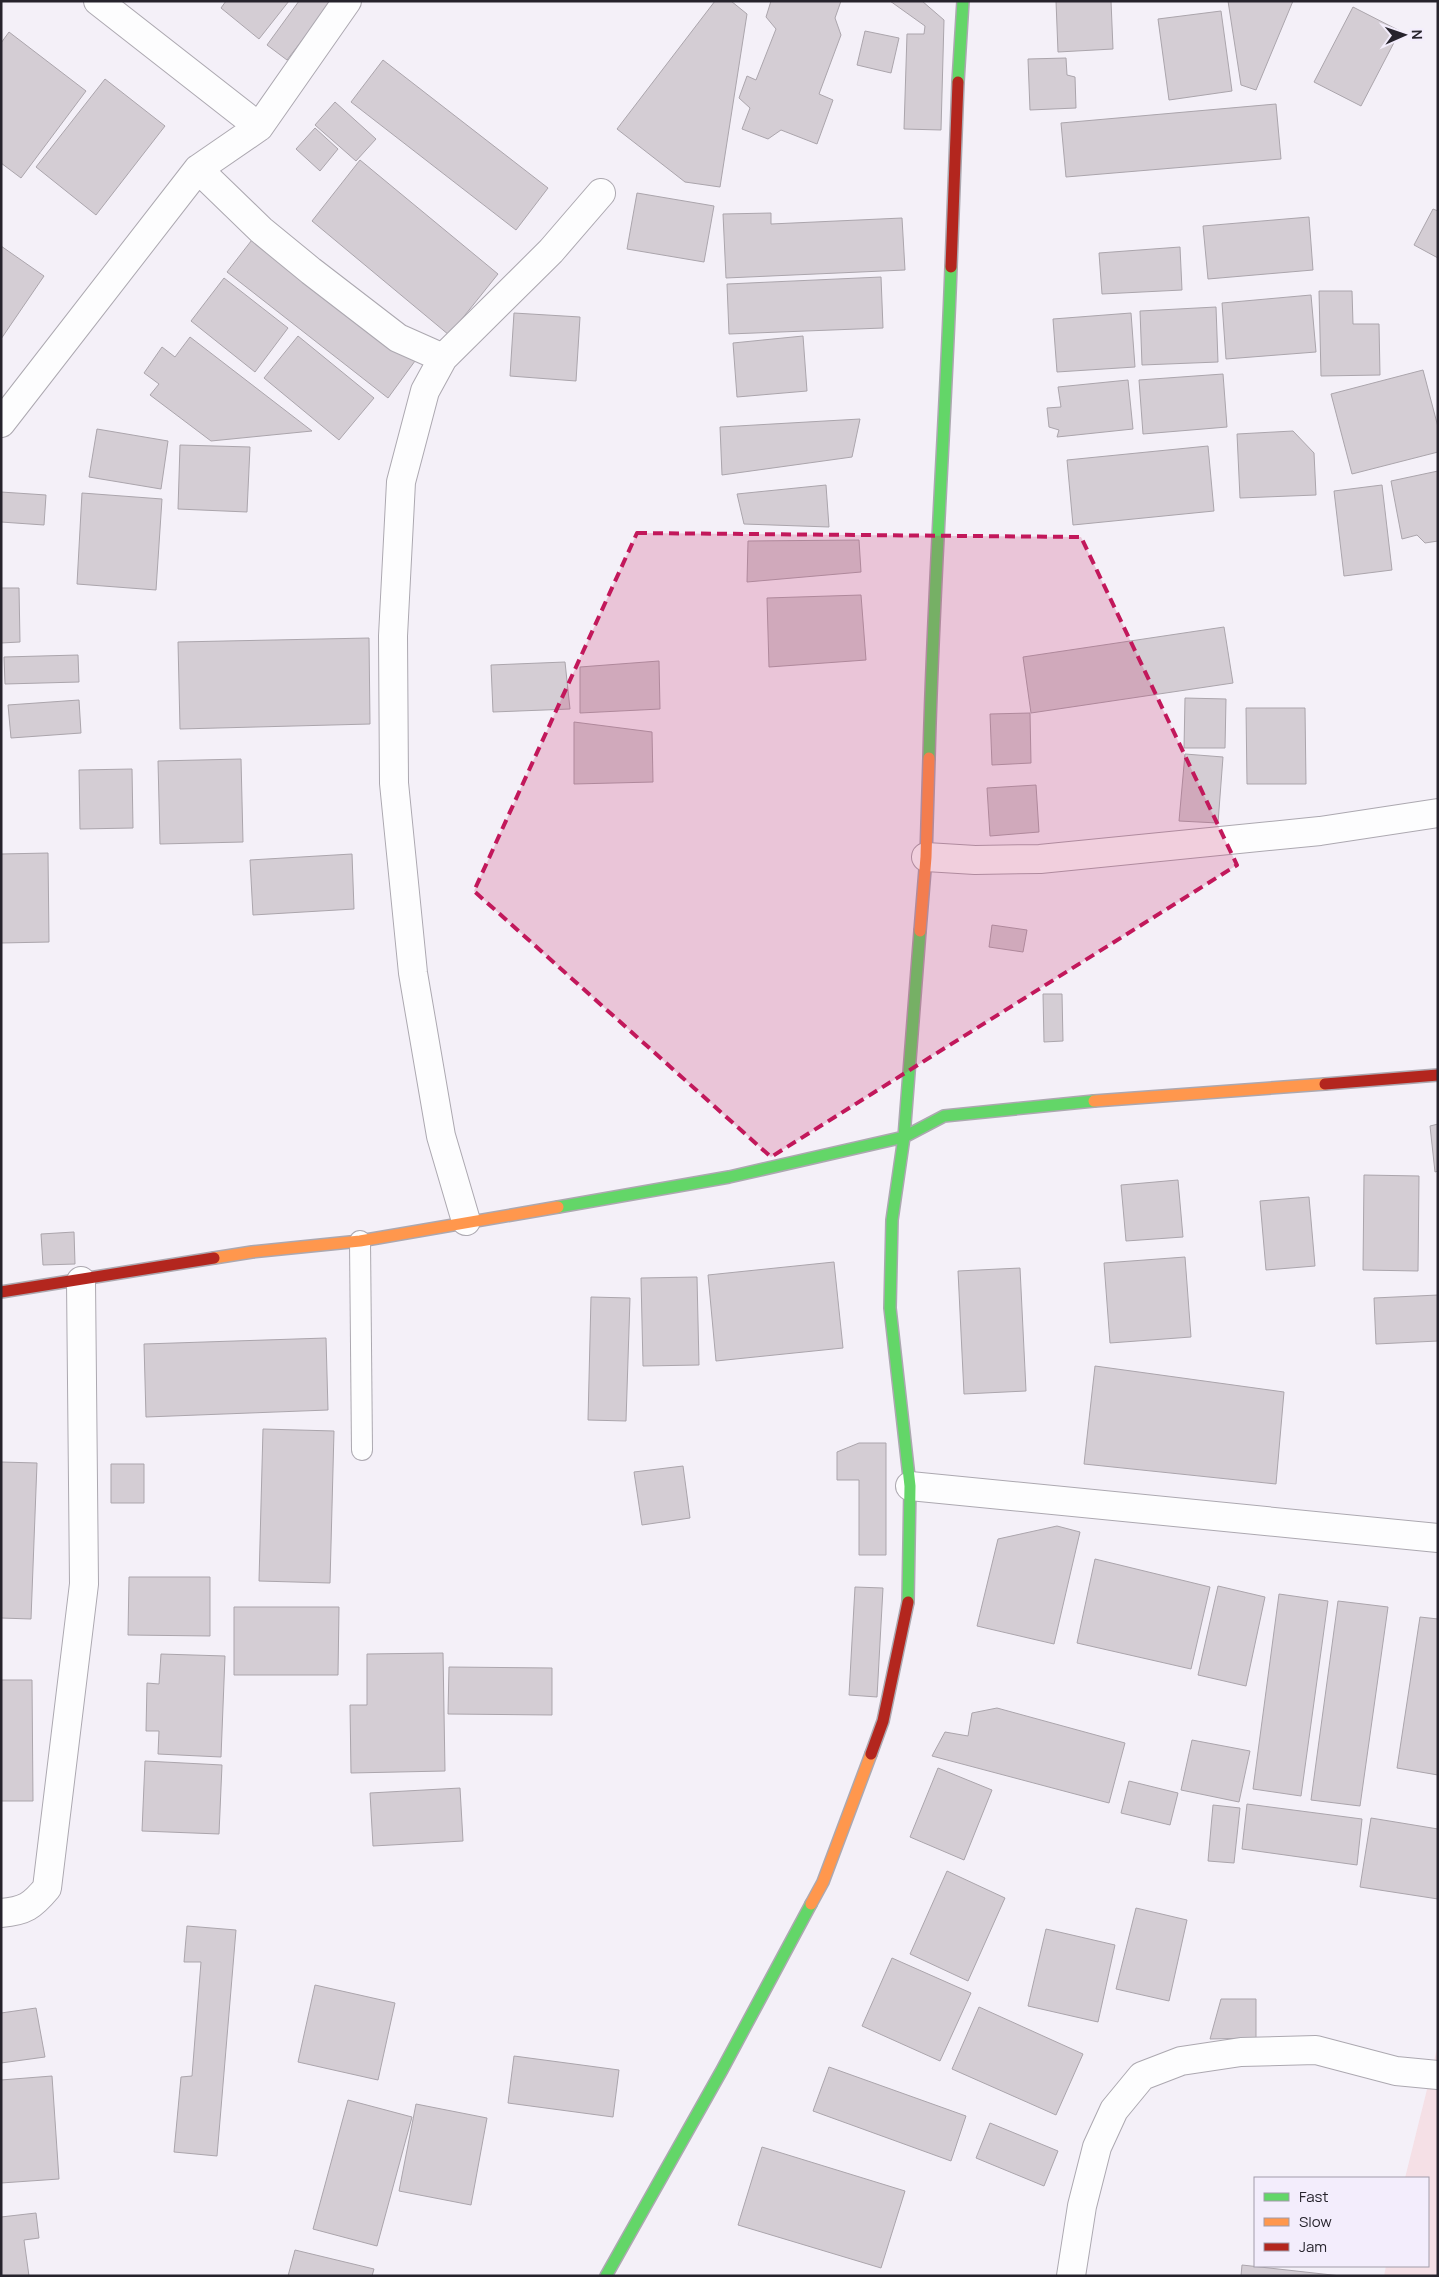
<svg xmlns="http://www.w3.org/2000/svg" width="1439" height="2277" viewBox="0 0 1439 2277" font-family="Manrope,sans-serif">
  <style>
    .green { fill: #f5e0e6 }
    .building { fill: #d4cdd4; stroke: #aba5ac }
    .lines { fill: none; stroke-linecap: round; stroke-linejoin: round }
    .lane-casing { stroke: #aca8b0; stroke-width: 22 }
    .street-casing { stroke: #aca8b0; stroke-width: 30 }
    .fast-casing { stroke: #aca8b0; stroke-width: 14 }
    .slow-casing { stroke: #aca8b0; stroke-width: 14 }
    .jam-casing { stroke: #aca8b0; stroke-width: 14 }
    .lane { stroke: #fdfdfe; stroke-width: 20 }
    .street { stroke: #fdfdfe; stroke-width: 28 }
    .fast { stroke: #63d668; stroke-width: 11 }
    .slow { stroke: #ff974d; stroke-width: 11 }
    .jam { stroke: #b3261e; stroke-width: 11 }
    .marked { fill: #c2185b; fill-opacity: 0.2; stroke: #c2185b; stroke-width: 4; stroke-dasharray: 10 6; stroke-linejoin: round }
  </style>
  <rect width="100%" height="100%" fill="#f4f0f8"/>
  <path class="green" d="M 1438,2045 L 1438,2276 L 1384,2276 L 1386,2266 L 1428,2266 L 1428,2178 L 1405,2178 Z"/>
  <path class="building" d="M 226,1 L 289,1 L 259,39 L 221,8 Z
    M 299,1 L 332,1 L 287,60 L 267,45 Z
    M 715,1 L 731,1 L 747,14 L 720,187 L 685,182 L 617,129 Z
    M 771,1 L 841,1 L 835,18 L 841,35 L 819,94 L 833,100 L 817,144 L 781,130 L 768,139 L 742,129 L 750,108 L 739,98 L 747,76 L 756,80 L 776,29 L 766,17 Z
    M 890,1 L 922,1 L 944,20 L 941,130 L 904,129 L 907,34 L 924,34 L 925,26 Z
    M 1056,1 L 1111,1 L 1113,49 L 1058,52 Z
    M 1228,1 L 1293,1 L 1256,90 L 1241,85 Z
    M 1353,7 L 1400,31 L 1361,106 L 1314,82 Z
    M 1221,11 L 1232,91 L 1169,100 L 1158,19 Z
    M 865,31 L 899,38 L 891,73 L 857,65 Z
    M 9,32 L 86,91 L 21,178 L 1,163 L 1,43 Z
    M 1066,58 L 1067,75 L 1075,77 L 1076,108 L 1030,110 L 1028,59 Z
    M 383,60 L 548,188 L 516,230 L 351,102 Z
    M 105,79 L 165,126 L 96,215 L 36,167 Z
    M 335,102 L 376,139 L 356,161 L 315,125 Z
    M 1276,104 L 1281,159 L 1066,177 L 1061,123 Z
    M 315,128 L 338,149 L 320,171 L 296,149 Z
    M 360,160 L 498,274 L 449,335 L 312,221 Z
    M 637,193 L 714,206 L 704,262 L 627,249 Z
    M 1433,209 L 1438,211 L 1438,258 L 1414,245 Z
    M 771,213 L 771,224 L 902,218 L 905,270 L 726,278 L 723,214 Z
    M 1309,217 L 1313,270 L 1208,279 L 1203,226 Z
    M 255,236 L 415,361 L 388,398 L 227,272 Z
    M 1,246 L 44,276 L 1,339 Z
    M 1180,247 L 1182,290 L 1102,294 L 1099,253 Z
    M 881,277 L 883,328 L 729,334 L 727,284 Z
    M 224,278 L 288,328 L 255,372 L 191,321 Z
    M 1319,291 L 1352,291 L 1353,324 L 1379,324 L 1380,375 L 1321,376 Z
    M 1311,295 L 1316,352 L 1226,359 L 1222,303 Z
    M 1216,307 L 1218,362 L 1142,365 L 1140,311 Z
    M 514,313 L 580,317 L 576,381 L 510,376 Z
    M 1131,313 L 1135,367 L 1057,372 L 1053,319 Z
    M 298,336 L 374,398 L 339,440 L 264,378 Z
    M 803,336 L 807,391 L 737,397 L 733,343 Z
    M 190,337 L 312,431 L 211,441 L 150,395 L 159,384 L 144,373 L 162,347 L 175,357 Z
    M 1423,370 L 1438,427 L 1438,452 L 1352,474 L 1331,394 Z
    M 1223,374 L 1227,427 L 1143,434 L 1139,380 Z
    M 1128,380 L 1133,429 L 1057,437 L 1059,430 L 1049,427 L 1047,408 L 1061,407 L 1058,387 Z
    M 860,419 L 852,457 L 722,475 L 720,427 Z
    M 97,429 L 168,441 L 161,489 L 89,477 Z
    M 1293,431 L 1314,453 L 1316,495 L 1240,498 L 1237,434 Z
    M 180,445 L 250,447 L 247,512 L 178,509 Z
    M 1208,446 L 1214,511 L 1073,525 L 1067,460 Z
    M 1438,471 L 1438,541 L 1425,543 L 1417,535 L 1402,539 L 1391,481 Z
    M 826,485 L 829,527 L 744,524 L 737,494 Z
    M 1382,485 L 1392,570 L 1344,576 L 1334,491 Z
    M 1,492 L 46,495 L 44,525 L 1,522 Z
    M 82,493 L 162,499 L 156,590 L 77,584 Z
    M 859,540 L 861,572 L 747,582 L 748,541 Z
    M 1,588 L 19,588 L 20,642 L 1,643 Z
    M 861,595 L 866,660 L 769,667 L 767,598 Z
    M 1224,627 L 1233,683 L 1031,713 L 1023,657 Z
    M 369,638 L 370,724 L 180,729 L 178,642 Z
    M 78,655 L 79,682 L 5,684 L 4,657 Z
    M 659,661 L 660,709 L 580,713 L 580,667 Z
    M 565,662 L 570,709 L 493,712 L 491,665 Z
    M 1185,698 L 1226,699 L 1225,748 L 1184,748 Z
    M 79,700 L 81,733 L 11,738 L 8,705 Z
    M 1246,708 L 1305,708 L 1306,784 L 1247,784 Z
    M 1030,713 L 1031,763 L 992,765 L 990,714 Z
    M 574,722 L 652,732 L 653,782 L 574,784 Z
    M 1185,754 L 1223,757 L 1218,823 L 1179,821 Z
    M 241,759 L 243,842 L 160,844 L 158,761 Z
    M 132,769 L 133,828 L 80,829 L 79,770 Z
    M 1036,785 L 1039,832 L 990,836 L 987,788 Z
    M 48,853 L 49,942 L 1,943 L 1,854 Z
    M 352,854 L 354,909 L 253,915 L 250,860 Z
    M 992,925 L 1027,930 L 1023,952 L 989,947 Z
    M 1043,994 L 1062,994 L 1063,1041 L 1044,1042 Z
    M 1438,1124 L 1438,1171 L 1435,1172 L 1430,1126 Z
    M 1364,1175 L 1419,1176 L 1418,1271 L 1363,1270 Z
    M 1178,1180 L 1183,1237 L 1126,1241 L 1121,1185 Z
    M 1309,1197 L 1315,1266 L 1266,1270 L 1260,1201 Z
    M 74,1232 L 75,1264 L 43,1265 L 41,1234 Z
    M 1185,1257 L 1191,1337 L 1110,1343 L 1104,1263 Z
    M 834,1262 L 843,1348 L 716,1361 L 708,1275 Z
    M 1020,1268 L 1026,1391 L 964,1394 L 958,1271 Z
    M 697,1277 L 699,1365 L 643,1366 L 641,1278 Z
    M 1438,1295 L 1438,1341 L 1376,1344 L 1374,1298 Z
    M 591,1297 L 630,1298 L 626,1421 L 588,1420 Z
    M 326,1338 L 328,1410 L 146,1417 L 144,1344 Z
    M 1095,1366 L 1284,1392 L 1276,1484 L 1084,1464 Z
    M 263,1429 L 334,1431 L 330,1583 L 259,1581 Z
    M 859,1443 L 886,1443 L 886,1555 L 859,1555 L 859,1480 L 837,1480 L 837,1452 Z
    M 1,1462 L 37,1463 L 31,1619 L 1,1618 Z
    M 111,1464 L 144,1464 L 144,1503 L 111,1503 Z
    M 683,1466 L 690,1518 L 642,1525 L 634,1472 Z
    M 1057,1526 L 1080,1532 L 1054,1644 L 977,1626 L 998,1539 Z
    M 1095,1559 L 1210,1587 L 1191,1669 L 1077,1643 Z
    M 129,1577 L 210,1577 L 210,1636 L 128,1635 Z
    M 1218,1586 L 1265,1597 L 1246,1686 L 1198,1675 Z
    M 855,1587 L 883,1588 L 877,1697 L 849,1695 Z
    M 1279,1594 L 1328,1601 L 1301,1796 L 1253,1789 Z
    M 1338,1601 L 1388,1607 L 1360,1806 L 1311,1800 Z
    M 234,1607 L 339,1607 L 338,1675 L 234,1675 Z
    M 1420,1617 L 1438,1619 L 1438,1775 L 1397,1768 Z
    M 443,1653 L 445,1771 L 351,1773 L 350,1705 L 367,1705 L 367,1654 Z
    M 161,1654 L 225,1656 L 221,1757 L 158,1754 L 159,1731 L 146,1731 L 147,1683 L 159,1684 Z
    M 449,1667 L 552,1668 L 552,1715 L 448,1714 Z
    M 1,1680 L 32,1680 L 33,1801 L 1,1801 Z
    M 997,1708 L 1125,1743 L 1109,1803 L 932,1756 L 945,1732 L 968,1736 L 972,1713 Z
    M 1192,1740 L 1250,1751 L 1239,1802 L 1181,1790 Z
    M 145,1761 L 222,1765 L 219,1834 L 142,1831 Z
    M 938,1768 L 992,1790 L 964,1860 L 910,1837 Z
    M 1129,1781 L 1178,1793 L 1170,1825 L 1121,1813 Z
    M 460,1788 L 463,1841 L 373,1846 L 370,1793 Z
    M 1247,1804 L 1362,1819 L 1357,1865 L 1242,1849 Z
    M 1213,1805 L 1240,1808 L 1234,1863 L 1208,1861 Z
    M 1371,1818 L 1438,1829 L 1438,1899 L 1360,1887 Z
    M 947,1871 L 1005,1898 L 968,1981 L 910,1954 Z
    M 1136,1908 L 1187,1920 L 1169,2001 L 1116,1989 Z
    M 187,1926 L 236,1930 L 217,2156 L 174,2152 L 181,2077 L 192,2076 L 201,1962 L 184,1962 Z
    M 1046,1929 L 1115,1945 L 1098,2022 L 1028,2006 Z
    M 892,1958 L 971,1993 L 940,2061 L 862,2026 Z
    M 315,1985 L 395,2003 L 378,2080 L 298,2062 Z
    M 1221,1999 L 1256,1999 L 1256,2038 L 1210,2039 Z
    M 979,2007 L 1083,2054 L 1056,2115 L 952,2069 Z
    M 36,2008 L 45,2057 L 1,2063 L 1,2013 Z
    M 514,2056 L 619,2070 L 613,2117 L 508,2103 Z
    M 829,2067 L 966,2116 L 951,2161 L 813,2111 Z
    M 52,2076 L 59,2179 L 1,2183 L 1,2080 Z
    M 348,2100 L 412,2117 L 377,2246 L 313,2229 Z
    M 416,2104 L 487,2118 L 471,2205 L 399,2191 Z
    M 990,2123 L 1058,2151 L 1044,2186 L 976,2158 Z
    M 762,2147 L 905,2191 L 881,2268 L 738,2225 Z
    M 36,2213 L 39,2238 L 24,2240 L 29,2276 L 1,2276 L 1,2217 Z
    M 295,2250 L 374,2269 L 372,2276 L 288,2276 Z
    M 1242,2265 L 1341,2276 L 1241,2276 Z"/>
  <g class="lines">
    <defs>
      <path id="lane" d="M 360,1241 L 362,1450"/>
      <path id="street" d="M 98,1 L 259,127
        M 198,169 L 261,230 L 311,271 L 398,338 L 443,358
        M 1,423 L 198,169 L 259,127 L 347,1
        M 926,857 L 975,860 L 1040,859 L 1320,831 L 1438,813
        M 466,1221 L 441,1136 L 413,973 L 394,783 L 393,636 L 401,482 L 425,391 L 443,358 L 551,251 L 601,193
        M 910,1486 L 1438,1538
        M 1,1913 C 25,1911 32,1906 47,1888 L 84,1584 L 81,1281
        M 1071,2276 L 1082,2206 L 1097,2147 L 1114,2110 L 1142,2076 L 1181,2061 L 1241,2052 L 1316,2050 L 1396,2071 L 1438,2075"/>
      <path id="fast" d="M 958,82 L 963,1
        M 929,758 C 933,594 945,431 951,267
        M 558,1207 L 729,1177 L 904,1137 L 944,1116 L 1094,1101
        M 908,1602 L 910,1486 L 890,1308 L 892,1220 L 904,1137 L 920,931
        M 606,2276 L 722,2070 L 811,1904"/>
      <path id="slow" d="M 920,931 L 926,857 L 929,758
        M 1094,1101 L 1325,1084
        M 214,1258 L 252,1252 L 360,1241 L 558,1207
        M 811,1904 L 823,1882 L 871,1754"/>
      <path id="jam" d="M 951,267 L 958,82
        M 1325,1084 L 1438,1075
        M 1,1292 L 214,1258
        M 871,1754 L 883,1721 L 908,1602"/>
    </defs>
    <use href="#lane" class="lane-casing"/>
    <use href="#street" class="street-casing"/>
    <use href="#fast" class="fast-casing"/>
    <use href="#slow" class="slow-casing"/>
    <use href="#jam" class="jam-casing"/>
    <use href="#lane" class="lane"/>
    <use href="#street" class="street"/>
    <use href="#fast" class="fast"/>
    <use href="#slow" class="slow"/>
    <use href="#jam" class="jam"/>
  </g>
  <path class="marked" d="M 637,533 L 1081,537 L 1237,865 L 771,1157 L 474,891 Z"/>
  <rect width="1439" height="2277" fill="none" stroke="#26232c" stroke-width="5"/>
  <rect x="1254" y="2177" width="175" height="90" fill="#f3edfc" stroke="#a19ca9"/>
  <rect x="1264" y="2193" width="25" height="8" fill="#63d668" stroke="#a19ca9"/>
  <text x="1299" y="2202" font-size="15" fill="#26232c">Fast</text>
  <rect x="1264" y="2218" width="25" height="8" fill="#ff974d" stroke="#a19ca9"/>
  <text x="1299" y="2227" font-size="15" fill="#26232c">Slow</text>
  <rect x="1264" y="2243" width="25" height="8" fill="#b3261e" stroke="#a19ca9"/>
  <text x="1299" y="2252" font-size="15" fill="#26232c">Jam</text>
  <g transform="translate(1404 35) rotate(88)" stroke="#f3edfc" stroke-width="4" paint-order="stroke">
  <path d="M0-4L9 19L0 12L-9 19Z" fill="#26232c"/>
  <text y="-8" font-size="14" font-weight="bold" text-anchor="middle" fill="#26232c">N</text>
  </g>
</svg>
